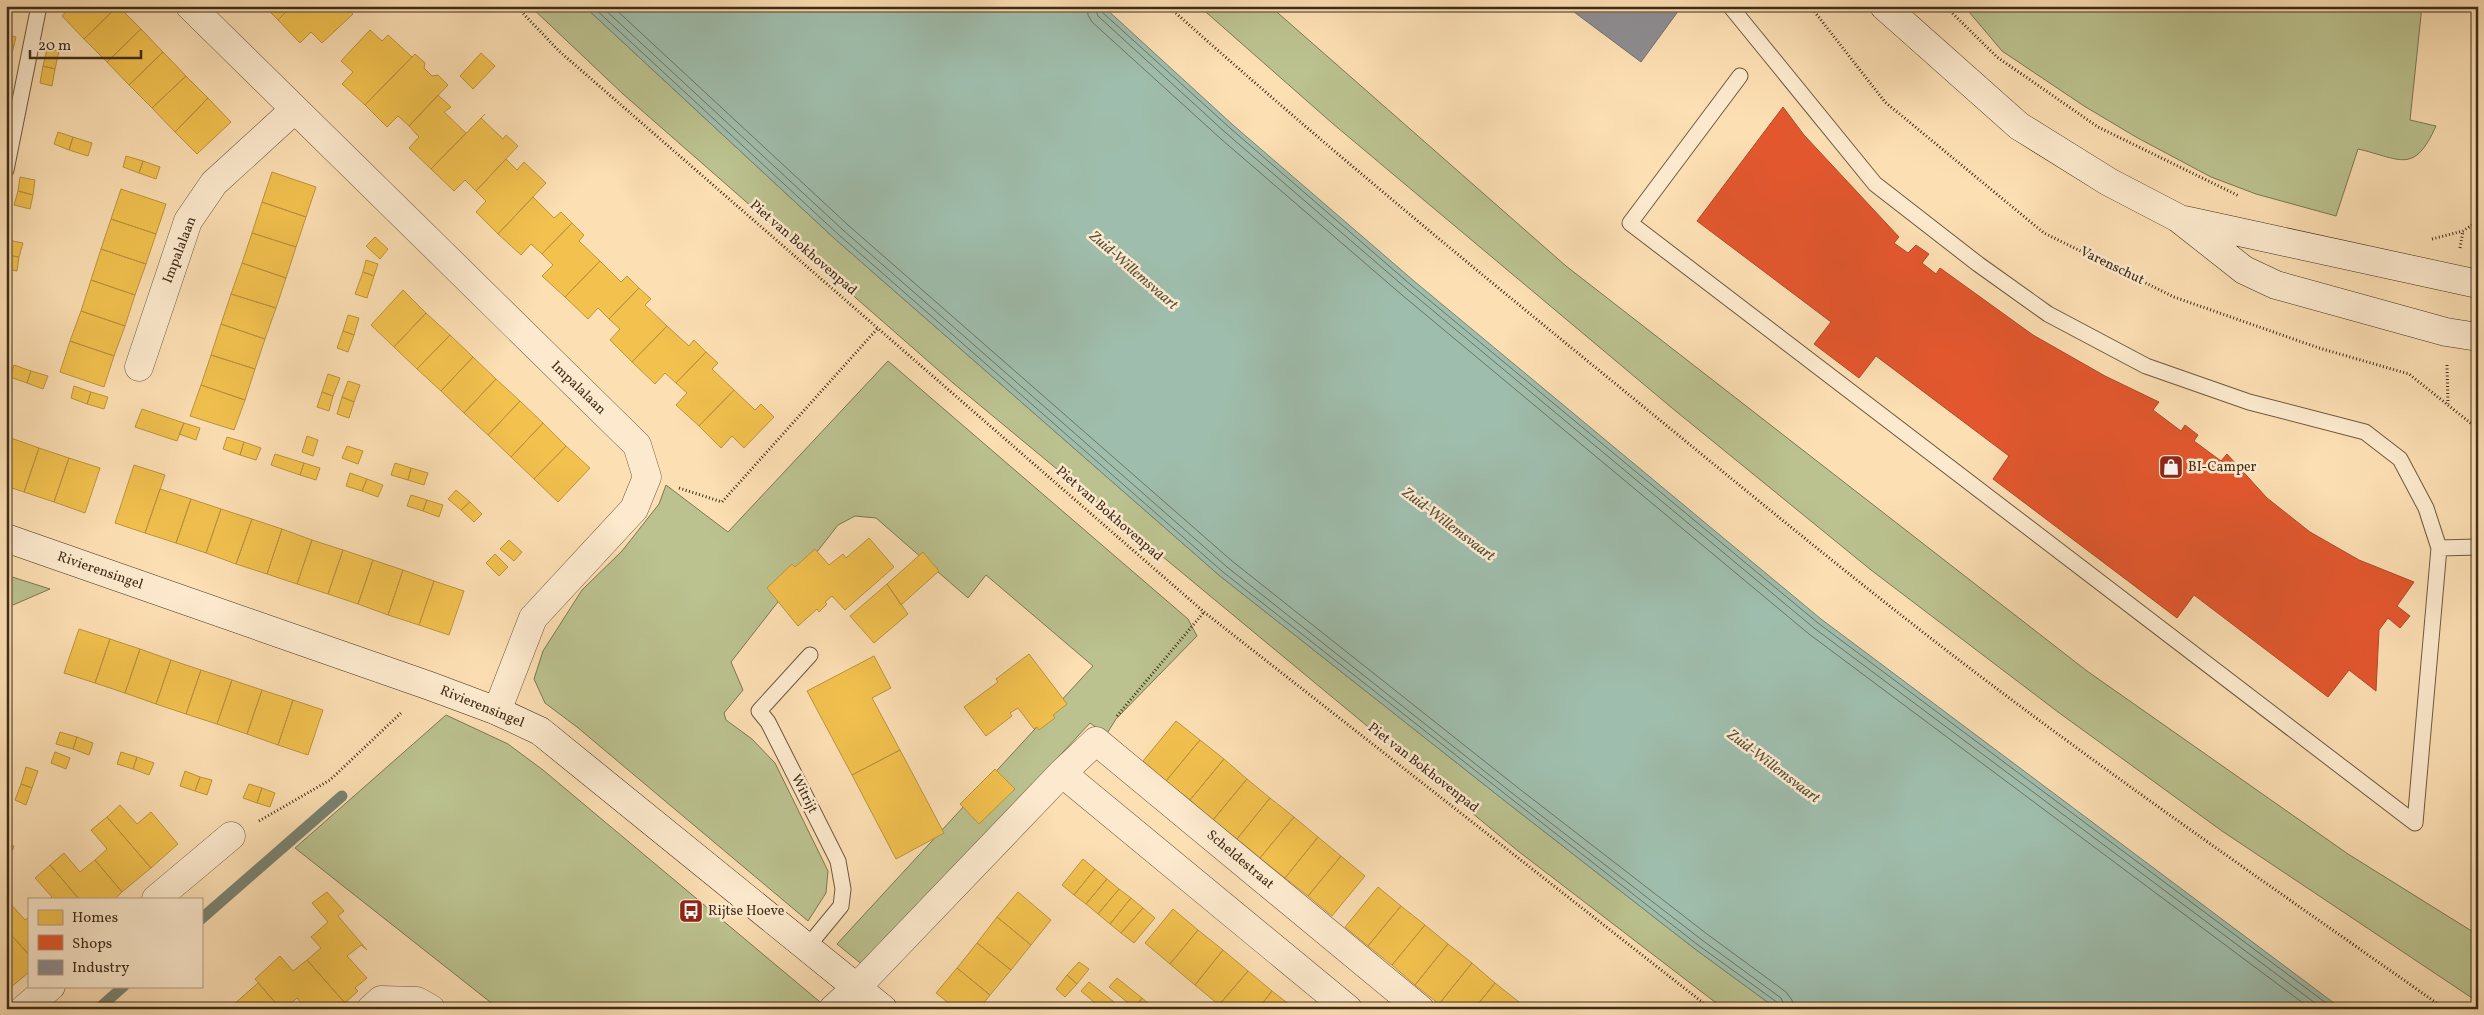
<svg xmlns="http://www.w3.org/2000/svg" width="2484" height="1015" viewBox="0 0 2484 1015" font-family="Vollkorn,serif">
  <style>
    .green { fill: #bbc28f; stroke: #7d7754 }
    .water { fill: #9fbdac; stroke: #798371 }
    .homes { fill: #f2c14e; stroke: #bc943e }
    .shops { fill: #e4572e; stroke: #b24a27 }
    .industry { fill: #8d8d92; stroke: #76706d }
    .lines { fill: none; stroke-linecap: round; stroke-linejoin: round }
    .shore { stroke: #6f7462; stroke-width: 1 }
    .stream { stroke: #798371; stroke-width: 11 }
    .lane-casing { stroke: #6e593f; stroke-width: 17 }
    .street-casing { stroke: #6e593f; stroke-width: 29 }
    .secondary-casing { stroke: #3f2c18; stroke-width: 29 }
    .path { stroke: #3f2c18; stroke-width: 3; stroke-dasharray: 1 2.5; stroke-linecap: butt }
    .lane { stroke: #fdeace; stroke-width: 15 }
    .street { stroke: #fdeace; stroke-width: 28 }
    .secondary { stroke: #fdeace; stroke-width: 28 }
    .labels { text-anchor: middle; dominant-baseline: central; stroke-width: 5; stroke-linejoin: round; paint-order: stroke }
    .street-label { font-size: 14px; fill: #3f2c18; stroke: #fdeace }
    .poi-label { font-size: 14px; fill: #3f2c18; stroke: #fdeace; text-anchor: start }
    .water-label { font-size: 15px; font-style: italic; fill: #57503d; stroke: #fdeace }
  </style>
  <rect width="100%" height="100%" fill="#fcdfb3"/>
  <filter id="stains"><feTurbulence type="fractalNoise" baseFrequency=".004" numOctaves="4"/><feColorMatrix values="0 0 0 0 .2 0 0 0 0 .09 0 0 0 0 .02 0 0 0 .5 -.17"/></filter>
  <radialGradient id="worn" r=".72"><stop offset=".6" stop-color="#630" stop-opacity="0"/><stop offset="1" stop-color="#630" stop-opacity=".3"/></radialGradient>
  <path class="green" d="M 530,6 L 584,6 L 835,239 L 1220,576 L 1505,801 L 1695,949 L 1777,1009 L 1724,1009 L 1518,851 L 953,383 L 623,94 Z
    M 1199,6 L 1270,6 L 1566,266 L 2087,671 L 2348,854 L 2478,935 L 2478,1002 L 2222,831 L 2058,712 L 1871,570 L 1672,408 L 1332,123 Z
    M 1964,6 L 2422,6 L 2410,120 L 2436,126 C 2414,175 2401,159 2358,149 L 2336,216 L 2256,194 L 2211,177 L 2136,137 L 2084,106 L 2002,51 Z
    M 888,361 L 1188,619 L 1197,636 L 1116,719 L 1106,735 L 1090,723 L 864,966 L 837,944 L 1093,666 L 986,575 L 968,598 L 876,518 L 855,516 L 838,525 L 731,662 L 743,690 L 724,713 L 726,720 L 752,739 L 775,763 L 828,871 L 826,893 L 808,921 L 577,727 L 545,703 L 534,679 L 543,651 L 582,590 L 622,551 L 659,504 L 666,485 L 728,532 Z
    M 6,575 L 50,589 L 6,608 Z
    M 446,715 L 508,744 L 543,770 L 826,1007 L 824,1009 L 499,1009 L 295,848 Z"/>
  <path class="water" d="M 584,6 L 1103,6 L 1233,125 L 1414,281 L 1821,619 L 2342,1009 L 1777,1009 L 1695,949 L 1505,801 L 1220,576 L 835,239 Z"/>
  <path class="homes" d="M 71,6 L 118,6 L 84,39 L 62,16 Z
    M 118,6 L 141,29 L 107,62 L 84,39 Z
    M 264,6 L 292,6 L 278,20 Z
    M 292,6 L 346,6 L 353,14 L 322,43 L 311,32 L 300,43 L 278,20 Z
    M 141,29 L 163,52 L 129,85 L 107,62 Z
    M 370,30 L 382,41 L 388,35 L 412,57 L 365,105 L 342,84 L 353,72 L 341,61 Z
    M 6,35 L 16,37 L 12,53 L 6,52 Z
    M 47,49 L 59,51 L 55,69 L 43,66 Z
    M 163,52 L 186,76 L 152,108 L 129,85 Z
    M 481,53 L 495,66 L 473,89 L 460,76 Z
    M 415,54 L 425,63 L 424,68 L 432,76 L 438,75 L 448,85 L 409,126 L 398,116 L 387,127 L 365,105 Z
    M 43,66 L 55,69 L 52,86 L 40,83 Z
    M 186,76 L 208,98 L 175,132 L 152,108 Z
    M 438,95 L 451,107 L 444,112 L 466,133 L 431,169 L 409,148 L 419,137 L 409,126 Z
    M 208,98 L 231,122 L 197,154 L 175,132 Z
    M 485,114 L 481,118 L 503,139 L 506,135 L 518,146 L 476,191 L 465,180 L 454,191 L 431,169 Z
    M 58,132 L 73,137 L 69,150 L 54,144 Z
    M 73,137 L 92,143 L 88,156 L 69,150 Z
    M 126,156 L 143,161 L 139,173 L 123,167 Z
    M 506,159 L 517,170 L 524,162 L 546,183 L 498,234 L 476,212 L 486,201 L 476,191 Z
    M 143,161 L 160,167 L 156,179 L 139,173 Z
    M 272,172 L 316,187 L 306,217 L 262,202 Z
    M 20,177 L 35,180 L 33,195 L 18,191 Z
    M 121,189 L 166,204 L 156,234 L 111,219 Z
    M 18,191 L 33,195 L 30,209 L 14,205 Z
    M 533,197 L 554,218 L 561,212 L 572,223 L 542,254 L 531,244 L 521,255 L 498,234 Z
    M 262,202 L 306,217 L 296,247 L 252,233 Z
    M 111,219 L 156,234 L 146,264 L 101,249 Z
    M 572,223 L 584,235 L 579,241 L 600,261 L 565,297 L 542,276 L 553,265 L 542,254 Z
    M 252,233 L 296,247 L 286,278 L 242,263 Z
    M 375,237 L 388,249 L 380,259 L 366,246 Z
    M 8,240 L 23,243 L 19,257 L 6,255 Z
    M 101,249 L 146,264 L 135,295 L 91,280 Z
    M 6,255 L 19,257 L 17,271 L 6,269 Z
    M 366,260 L 378,264 L 374,276 L 363,272 Z
    M 600,261 L 621,282 L 627,276 L 639,288 L 609,319 L 598,308 L 588,319 L 565,297 Z
    M 242,263 L 286,278 L 276,308 L 231,294 Z
    M 363,272 L 374,276 L 367,298 L 355,294 Z
    M 91,280 L 135,295 L 125,326 L 81,311 Z
    M 639,288 L 651,299 L 645,305 L 667,326 L 632,362 L 610,340 L 620,329 L 609,319 Z
    M 403,290 L 426,313 L 394,347 L 371,325 Z
    M 231,294 L 276,308 L 265,339 L 221,324 Z
    M 81,311 L 125,326 L 114,356 L 70,341 Z
    M 426,313 L 450,335 L 417,369 L 394,347 Z
    M 348,315 L 359,318 L 354,335 L 343,331 Z
    M 221,324 L 265,339 L 255,369 L 211,355 Z
    M 667,326 L 689,346 L 694,340 L 706,352 L 676,383 L 665,373 L 655,384 L 632,362 Z
    M 343,331 L 354,335 L 348,352 L 337,348 Z
    M 450,335 L 473,357 L 441,391 L 417,369 Z
    M 70,341 L 114,356 L 104,387 L 60,372 Z
    M 706,352 L 718,363 L 712,369 L 734,390 L 699,426 L 676,405 L 687,393 L 676,383 Z
    M 211,355 L 255,369 L 245,400 L 201,385 Z
    M 473,357 L 496,379 L 464,413 L 441,391 Z
    M 14,365 L 31,371 L 27,383 L 10,377 Z
    M 31,371 L 48,376 L 43,389 L 27,383 Z
    M 328,374 L 340,378 L 333,396 L 322,392 Z
    M 496,379 L 520,401 L 488,435 L 464,413 Z
    M 348,381 L 360,385 L 354,402 L 342,397 Z
    M 201,385 L 245,400 L 234,430 L 190,416 Z
    M 74,386 L 91,392 L 87,404 L 71,398 Z
    M 734,390 L 755,410 L 761,404 L 774,417 L 744,448 L 732,436 L 721,448 L 699,426 Z
    M 91,392 L 108,397 L 104,409 L 87,404 Z
    M 322,392 L 333,396 L 329,411 L 317,407 Z
    M 342,397 L 354,402 L 349,418 L 337,414 Z
    M 520,401 L 543,423 L 511,457 L 488,435 Z
    M 142,409 L 184,423 L 177,441 L 135,427 Z
    M 184,423 L 200,428 L 196,440 L 179,434 Z
    M 543,423 L 566,446 L 534,479 L 511,457 Z
    M 307,436 L 318,440 L 313,456 L 302,452 Z
    M 8,437 L 39,448 L 24,492 L 6,486 Z
    M 227,437 L 244,442 L 240,455 L 223,449 Z
    M 244,442 L 261,448 L 256,460 L 240,455 Z
    M 347,446 L 363,451 L 358,464 L 342,458 Z
    M 566,446 L 590,468 L 558,502 L 534,479 Z
    M 39,448 L 69,458 L 54,502 L 24,492 Z
    M 275,454 L 304,463 L 300,475 L 271,465 Z
    M 69,458 L 100,468 L 85,513 L 54,502 Z
    M 304,463 L 320,468 L 316,480 L 300,475 Z
    M 395,463 L 411,468 L 408,480 L 391,475 Z
    M 134,465 L 165,475 L 145,533 L 115,523 Z
    M 411,468 L 428,473 L 424,485 L 408,480 Z
    M 350,473 L 367,479 L 362,491 L 346,486 Z
    M 367,479 L 383,485 L 378,497 L 362,491 Z
    M 160,489 L 191,499 L 176,543 L 145,533 Z
    M 456,490 L 470,502 L 461,510 L 448,499 Z
    M 411,495 L 427,500 L 423,511 L 407,506 Z
    M 191,499 L 221,509 L 206,553 L 176,543 Z
    M 427,500 L 443,505 L 439,517 L 423,511 Z
    M 470,502 L 482,514 L 474,522 L 461,510 Z
    M 221,509 L 252,519 L 236,564 L 206,553 Z
    M 252,519 L 282,529 L 267,574 L 236,564 Z
    M 282,529 L 312,540 L 297,584 L 267,574 Z
    M 869,538 L 894,567 L 845,610 L 832,596 L 825,602 L 827,604 L 819,612 L 817,609 L 798,626 L 767,588 L 792,564 L 795,567 L 815,549 L 829,565 L 843,554 L 846,558 Z
    M 312,540 L 343,550 L 328,594 L 297,584 Z
    M 509,540 L 522,552 L 514,561 L 500,549 Z
    M 343,550 L 373,560 L 358,604 L 328,594 Z
    M 923,552 L 939,571 L 901,605 L 887,584 Z
    M 495,554 L 508,567 L 499,576 L 486,563 Z
    M 373,560 L 403,570 L 388,615 L 358,604 Z
    M 403,570 L 434,581 L 419,625 L 388,615 Z
    M 434,581 L 464,591 L 449,635 L 419,625 Z
    M 887,584 L 908,614 L 874,643 L 850,616 Z
    M 79,629 L 110,639 L 95,683 L 64,673 Z
    M 110,639 L 140,649 L 125,693 L 95,683 Z
    M 140,649 L 171,660 L 156,704 L 125,693 Z
    M 1029,654 L 1067,704 L 1053,715 L 1055,718 L 1039,730 L 1037,727 L 1034,729 L 1018,708 L 1010,713 L 1012,716 L 986,736 L 964,707 L 998,682 L 996,679 Z
    M 874,656 L 891,688 L 872,698 L 900,750 L 852,775 L 807,691 Z
    M 171,660 L 201,670 L 186,714 L 156,704 Z
    M 201,670 L 232,680 L 217,724 L 186,714 Z
    M 232,680 L 262,690 L 247,734 L 217,724 Z
    M 262,690 L 293,700 L 278,745 L 247,734 Z
    M 293,700 L 323,710 L 308,755 L 278,745 Z
    M 1176,721 L 1200,740 L 1166,781 L 1143,761 Z
    M 60,732 L 77,737 L 73,749 L 56,744 Z
    M 77,737 L 93,743 L 89,755 L 73,749 Z
    M 1200,740 L 1224,759 L 1190,800 L 1166,781 Z
    M 900,750 L 944,833 L 896,859 L 852,775 Z
    M 55,752 L 70,758 L 66,769 L 51,763 Z
    M 121,752 L 137,757 L 133,769 L 117,764 Z
    M 137,757 L 154,763 L 149,775 L 133,769 Z
    M 1224,759 L 1247,779 L 1213,820 L 1190,800 Z
    M 26,767 L 38,771 L 32,788 L 21,784 Z
    M 995,769 L 1015,789 L 979,824 L 960,804 Z
    M 185,771 L 200,777 L 195,791 L 180,786 Z
    M 200,777 L 212,780 L 207,795 L 195,791 Z
    M 1247,779 L 1270,798 L 1237,839 L 1213,820 Z
    M 21,784 L 32,788 L 26,805 L 15,800 Z
    M 249,784 L 262,788 L 257,803 L 243,798 Z
    M 262,788 L 275,793 L 270,807 L 257,803 Z
    M 1270,798 L 1294,817 L 1260,858 L 1237,839 Z
    M 120,805 L 137,824 L 151,812 L 178,844 L 151,868 L 107,817 Z
    M 107,817 L 151,868 L 122,892 L 95,860 L 107,849 L 91,830 Z
    M 1294,817 L 1318,837 L 1285,878 L 1260,858 Z
    M 1318,837 L 1341,856 L 1308,896 L 1285,878 Z
    M 6,843 L 14,846 L 8,862 L 6,861 Z
    M 64,853 L 80,872 L 95,860 L 122,892 L 115,899 L 79,899 L 50,865 Z
    M 1341,856 L 1365,876 L 1332,916 L 1308,896 Z
    M 1083,859 L 1095,869 L 1074,895 L 1062,885 Z
    M 50,865 L 79,899 L 49,899 L 52,897 L 35,878 Z
    M 1095,869 L 1107,879 L 1086,904 L 1074,895 Z
    M 1107,879 L 1119,889 L 1098,914 L 1086,904 Z
    M 1378,887 L 1401,906 L 1368,946 L 1345,927 Z
    M 1119,889 L 1131,898 L 1110,924 L 1098,914 Z
    M 327,892 L 344,911 L 338,916 L 367,950 L 361,945 L 347,956 L 367,978 L 355,988 L 358,991 L 345,1003 L 307,960 L 321,948 L 311,937 L 328,922 L 312,903 Z
    M 1018,892 L 1051,920 L 1031,945 L 997,917 Z
    M 1131,898 L 1143,908 L 1121,933 L 1110,924 Z
    M 8,901 L 25,920 L 29,917 L 29,955 L 6,929 L 6,903 Z
    M 1401,906 L 1425,925 L 1392,965 L 1368,946 Z
    M 1143,908 L 1155,918 L 1134,943 L 1121,933 Z
    M 1173,909 L 1198,930 L 1170,964 L 1145,943 Z
    M 997,917 L 1031,945 L 1011,970 L 977,943 Z
    M 1425,925 L 1448,944 L 1415,985 L 1392,965 Z
    M 6,929 L 29,955 L 29,972 L 9,989 L 6,986 Z
    M 1198,930 L 1223,950 L 1195,985 L 1170,964 Z
    M 977,943 L 1011,970 L 990,995 L 957,968 Z
    M 1448,944 L 1472,963 L 1439,1004 L 1415,985 Z
    M 1223,950 L 1248,971 L 1219,1005 L 1195,985 Z
    M 280,956 L 293,971 L 307,960 L 345,1003 L 338,1009 L 306,1009 L 297,998 L 285,1009 L 281,1009 L 255,979 Z
    M 1079,962 L 1089,969 L 1077,984 L 1067,975 Z
    M 1472,963 L 1495,983 L 1474,1009 L 1445,1009 L 1439,1004 Z
    M 957,968 L 990,995 L 979,1009 L 956,1009 L 936,993 Z
    M 1248,971 L 1272,991 L 1258,1009 L 1224,1009 L 1219,1005 Z
    M 1067,975 L 1077,984 L 1065,997 L 1056,989 Z
    M 1117,978 L 1142,998 L 1134,1008 L 1109,987 Z
    M 1089,982 L 1114,1002 L 1108,1009 L 1102,1009 L 1081,991 Z
    M 258,983 L 281,1009 L 228,1009 L 233,1005 Z
    M 1495,983 L 1519,1002 L 1513,1009 L 1474,1009 Z
    M 1272,991 L 1295,1009 L 1258,1009 Z
    M 1142,998 L 1155,1009 L 1135,1009 Z"/>
  <path class="shops" d="M 1783,107 L 1804,135 L 1899,237 L 1894,243 L 1908,253 L 1916,245 L 1929,254 L 1922,263 L 1936,274 L 1940,268 L 2033,335 L 2105,376 L 2159,402 L 2153,410 L 2181,431 L 2185,425 L 2198,435 L 2194,441 L 2221,461 L 2227,454 L 2267,498 L 2310,532 L 2359,560 L 2414,582 L 2397,606 L 2410,616 L 2400,628 L 2388,618 L 2379,630 L 2376,691 L 2349,670 L 2328,697 L 2194,595 L 2177,618 L 1993,479 L 2009,456 L 1876,356 L 1859,378 L 1814,344 L 1831,322 L 1697,221 Z"/>
  <path class="industry" d="M 1566,6 L 1682,6 L 1641,62 Z"/>
  <g class="lines">
    <path class="shore" d="M 592,6 L 839,235 L 1223,572 L 1509,797 L 1698,945 L 1778,1003 L 1780,1009
      M 601,6 L 843,230 L 1227,567 L 1512,793 L 1702,940 L 1781,998 L 1786,1009
      M 612,6 L 848,225 L 1232,561 L 1517,787 L 1707,934 L 1786,992 L 1792,1000 L 1794,1009
      M 1087,6 L 1088,15 L 1092,22 L 1221,139 L 1402,295 L 1809,634 L 2311,1009
      M 1094,6 L 1098,16 L 1226,133 L 1407,289 L 1814,628 L 2323,1009
      M 1100,6 L 1102,12 L 1230,128 L 1411,285 L 1818,623 L 2334,1009"/>
    <path class="stream" d="M 201,919 L 342,796
      M 98,1009 L 124,986"/>
    <defs>
      <path id="lane" d="M 1730,6 L 1875,184 L 1978,264 L 2048,314 L 2146,366 L 2249,402 L 2365,432 L 2400,459 L 2426,508 L 2439,548 L 2415,823 L 1630,223 L 1740,76
        M 6,170 L 39,6
        M 2439,548 L 2478,547
        M 808,946 L 841,906 L 843,889 L 838,861 L 768,722 L 759,711 L 810,655"/>
      <path id="street" d="M 190,6 L 637,445 L 647,477 L 634,509 L 533,618 L 497,711
        M 139,367 L 188,221 L 214,183 L 294,110
        M 1062,773 L 1348,1009
        M 156,899 L 231,836
        M 24,1009 L 51,986
        M 371,1009 L 381,1000 L 417,1001 L 431,1009
        M 833,1009 L 857,987 L 1062,773 L 1096,741 L 1420,1009"/>
      <path id="secondary" d="M 1884,6 L 2019,126 L 2109,182 L 2178,218 L 2244,270 L 2276,285 L 2446,332 L 2478,337
        M 2184,220 L 2478,284
        M 6,538 L 430,686 L 497,711 L 540,731 L 883,1009"/>
    </defs>
    <use href="#lane" class="lane-casing"/>
    <use href="#street" class="street-casing"/>
    <use href="#secondary" class="secondary-casing"/>
    <path class="path" d="M 516,6 L 559,51 L 1204,612 L 1711,1009
      M 1168,6 C 1314,137 1465,261 1617,385 C 1737,483 1856,582 1980,676 C 2132,791 2289,899 2445,1009
      M 1810,6 L 1885,102 L 2044,233 L 2174,297 L 2319,348 L 2409,374 L 2478,429
      M 1945,6 L 1997,57 L 2098,127 L 2239,196
      M 2432,239 L 2463,231 L 2478,221
      M 2460,248 L 2463,231
      M 2447,365 L 2448,404
      M 679,488 L 722,502 L 878,328
      M 1117,716 L 1204,612
      M 259,821 L 330,780 L 402,712"/>
    <use href="#lane" class="lane"/>
    <use href="#street" class="street"/>
    <use href="#secondary" class="secondary"/>
  </g>
  <defs>
    <symbol id="shop-square" viewBox="-11 -11 22 22"><rect x="-9" y="-9" width="18" height="18" rx="4" fill="#8f2418" stroke="#fdeace"/><path d="M-5-2.5h2.3a2.7 3.5 0 0 1 5.4 0H5L5.5 6h-11ZM-1.5-2.5h3a1.5 2.3 0 0 0-3 0Z" fill="#fff"/></symbol>
    <symbol id="bus-square" viewBox="-11 -11 22 22"><rect x="-9" y="-9" width="18" height="18" rx="4" fill="#8f2418" stroke="#fdeace"/><path d="M-5-6H5V4H4V6H2V4H-2V6H-4V4H-5ZM-3.5-4V0h7V-4ZM-3.5 1.2v1.5H-2V1.2ZM2 1.2v1.5H3.5V1.2Z" fill="#fff"/></symbol>
  </defs>
  <g fill-rule="evenodd">
    <use href="#shop-square" x="2157" y="453" width="28" height="28"/>
    <use href="#bus-square" x="677" y="897" width="28" height="28"/>
  </g>
  <g class="labels">
    <g class="street-label">
      <text transform="translate(803 248) rotate(41)">Piet van Bokhovenpad</text>
      <text transform="translate(180 250) rotate(-69)">Impalalaan</text>
      <text transform="translate(2112 266) rotate(26)">Varenschut</text>
      <text transform="translate(578 388) rotate(44)">Impalalaan</text>
      <text transform="translate(1109 514) rotate(41)">Piet van Bokhovenpad</text>
      <text transform="translate(100 571) rotate(19)">Rivierensingel</text>
      <text transform="translate(482 707) rotate(22)">Rivierensingel</text>
      <text transform="translate(1423 768) rotate(38)">Piet van Bokhovenpad</text>
      <text transform="translate(804 794) rotate(63)">Witrijt</text>
      <text transform="translate(1240 860) rotate(40)">Scheldestraat</text>
    </g>
    <g class="poi-label">
      <text x="2188" y="467">BI-Camper</text>
      <text x="708" y="911">Rijtse Hoeve</text>
    </g>
    <g class="water-label">
      <text transform="translate(1133 271) rotate(41)">Zuid-Willemsvaart</text>
      <text transform="translate(1448 525) rotate(37)">Zuid-Willemsvaart</text>
      <text transform="translate(1773 767) rotate(37)">Zuid-Willemsvaart</text>
    </g>
  </g>
  <rect width="2484" height="1015" fill="none" stroke="#fcdfb3" stroke-width="25"/>
  <rect x="8" y="8" width="2469" height="1000" fill="none" stroke="#3f2c18" stroke-width="2.5"/>
  <rect x="12" y="12" width="2459" height="990" fill="none" stroke="#3f2c18"/>
  <rect x="28" y="898" width="175" height="90" fill="#fdeace" stroke="#b19e85"/>
  <rect x="38" y="910" width="25" height="15" fill="#f2c14e" stroke="#b19e85"/>
  <text x="72" y="922" font-size="15" fill="#3f2c18">Homes</text>
  <rect x="38" y="935" width="25" height="15" fill="#e4572e" stroke="#b19e85"/>
  <text x="72" y="948" font-size="15" fill="#3f2c18">Shops</text>
  <rect x="38" y="960" width="25" height="15" fill="#8d8d92" stroke="#b19e85"/>
  <text x="72" y="972" font-size="15" fill="#3f2c18">Industry</text>
  <path d="M30 50v8h111v-8" fill="none" stroke="#3f2c18" stroke-width="2.5"/>
  <text x="38" y="50" font-size="15" fill="#3f2c18" stroke="#fdeace" stroke-width="4" paint-order="stroke">20 m</text>
  <rect width="100%" height="100%" filter="url(#stains)"/>
  <rect width="100%" height="100%" fill="url(#worn)"/>
</svg>
